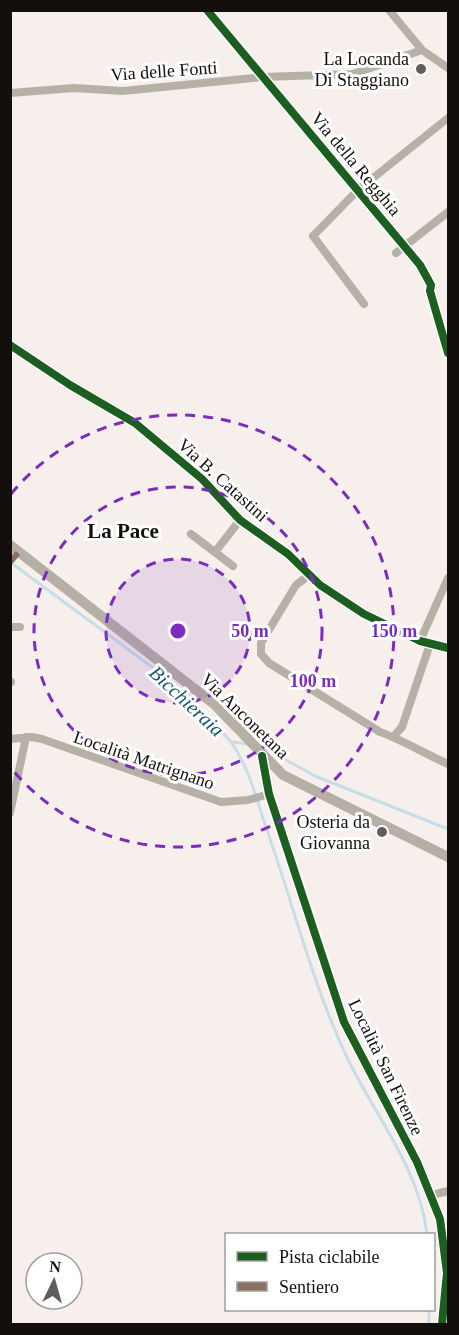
<svg xmlns="http://www.w3.org/2000/svg" width="459" height="1335" viewBox="0 0 459 1335" font-family="Georgia,serif">
  <style>
    .lines { fill: none; stroke-linecap: round; stroke-linejoin: round }
    .stream { stroke: #c7dee8; stroke-width: 3 }
    .minor { stroke: #b5b1a7; stroke-width: 8 }
    .tertiary { stroke: #b5b1a7; stroke-width: 9 }
    .secondary { stroke: #b5afa5; stroke-width: 10 }
    .quiet { stroke: #8d6e63; stroke-width: 6; stroke-dasharray: 12 6; stroke-linecap: butt }
    .cycleway-casing { stroke: #fff; stroke-width: 11 }
    .cycleway { stroke: #1b5e20; stroke-width: 8 }
    .ring { fill: none; stroke: #7b2cbf; stroke-width: 3; stroke-dasharray: 10 8 }
    .poi-dot { fill: #625d5b; stroke: #fff; stroke-width: 2 }
    .labels { text-anchor: middle; dominant-baseline: central; stroke-width: 6; stroke-linejoin: round; paint-order: stroke }
    .poi-label { font-size: 18px; fill: #130f0d; stroke: #fff; text-anchor: end }
    .street-label { font-size: 18px; fill: #130f0d; stroke: #fff }
    .water-label { font-size: 20px; font-style: italic; fill: #17566f; stroke: #fff }
    .quarter-label { font-size: 21px; font-weight: bold; fill: #130f0d; stroke: #fff }
    .centre { fill: #7b2cbf; stroke: #fff; stroke-width: 3 }
    .ring-label { font-size: 18px; text-anchor: middle; font-weight: bold; fill: #7b2cbf; stroke: #fff; stroke-width: 6; stroke-linejoin: round; paint-order: stroke }
  </style>
  <rect width="100%" height="100%" fill="#f6efeb"/>
  <g class="lines">
    <path class="stream" d="M 10,562 L 160,673 L 220,729 L 231,742 L 249,744
      M 231,742 C 250,769 256,799 267,830 C 293,904 312,982 345,1053 C 373,1114 419,1166 427,1234
      M 259,745 L 315,776 L 448,829
      M 429,1324 L 429,1310"/>
    <path class="minor" d="M 389,10 L 422,50 L 448,68
      M 10,93 L 74,88 L 123,91 L 263,77 L 353,74 L 422,50
      M 396,253 L 448,212
      M 364,304 L 313,236 L 358,190 L 448,118
      M 10,345 L 70,385 L 135,423 L 202,479 L 240,520 L 288,554 L 320,585 L 364,614 L 420,641 L 448,648
      M 191,534 L 233,566
      M 215,552 L 240,520
      M 308,576 L 296,585 L 261,643 L 261,654 L 269,663 L 380,732 C 403,740 425,754 448,764
      M 10,627 L 20,627
      M 420,641 L 448,578
      M 10,682 L 11,682
      M 394,736 L 402,727 L 430,644
      M 10,739 L 32,737 L 42,739 L 221,802 L 248,800 L 269,794
      M 262,756 L 269,794 L 344,1022 L 417,1162 L 440,1219 L 447,1273 L 442,1324
      M 10,813 L 26,737
      M 432,1195 L 448,1191"/>
    <path class="tertiary" d="M 207,10 L 420,265 L 431,285 L 430,291 L 448,353"/>
    <path class="secondary" d="M 10,545 L 214,704 L 283,775 L 448,857"/>
    <path class="quiet" d="M 10,562 L 18,553"/>
    <defs>
      <path id="cycleway" d="M 207,10 L 420,265 L 431,285 L 430,291 L 448,353
        M 10,345 L 70,385 L 135,423 L 202,479 L 240,520 L 288,554 L 320,585 L 364,614 L 420,641 L 448,648
        M 262,756 L 269,794 L 344,1022 L 417,1162 L 440,1219 L 447,1273 L 442,1324"/>
    </defs>
    <use href="#cycleway" class="cycleway-casing"/>
    <use href="#cycleway" class="cycleway"/>
  </g>
  <circle cx="178" cy="631" r="72" fill="#7b2cbf" fill-opacity=".12"/>
  <g class="ring">
    <circle cx="178" cy="631" r="72"/>
    <circle cx="178" cy="631" r="144"/>
    <path d="M11 494A216 216 0 1 1 11 768"/>
  </g>
  <g class="poi-dot">
    <circle cx="421" cy="69" r="6"/>
    <circle cx="382" cy="832" r="6"/>
  </g>
  <g class="labels">
    <g class="poi-label">
      <text x="409" y="59">La Locanda<tspan x="409" dy="21">Di Staggiano</tspan></text>
      <text x="370" y="822">Osteria da<tspan x="370" dy="21">Giovanna</tspan></text>
    </g>
    <g class="street-label">
      <text transform="translate(164 71) rotate(-4)">Via delle Fonti</text>
      <text transform="translate(356 164) rotate(50)">Via della Regghia</text>
      <text transform="translate(223 480) rotate(42)">Via B. Catastini</text>
      <text transform="translate(245 716) rotate(44)">Via Anconetana</text>
      <text transform="translate(144 760) rotate(19)">Località Matrignano</text>
      <text transform="translate(386 1067) rotate(64)">Località San Firenze</text>
    </g>
    <g class="water-label">
      <text transform="translate(187 701) rotate(43)">Bicchieraia</text>
    </g>
    <g class="quarter-label">
      <text x="123" y="531">La Pace</text>
    </g>
  </g>
  <circle cx="178" cy="631" r="9" class="centre"/>
  <g class="ring-label">
    <text x="250" y="637">50 m</text>
    <text x="394" y="637">150 m</text>
    <text x="313" y="687">100 m</text>
  </g>
  <rect width="459" height="1335" fill="none" stroke="#130f0d" stroke-width="24"/>
  <rect x="225" y="1233" width="210" height="78" fill="#ffffff" stroke="#a19f9e" stroke-width="1.5"/>
  <rect x="237" y="1252" width="30" height="9" fill="#1b5e20" stroke="#a19f9e" stroke-width="1.5"/>
  <text x="279" y="1263" font-size="18" fill="#130f0d">Pista ciclabile</text>
  <rect x="237" y="1282" width="30" height="9" fill="#8d6e63" stroke="#a19f9e" stroke-width="1.5"/>
  <text x="279" y="1293" font-size="18" fill="#130f0d">Sentiero</text>
  <g transform="translate(54 1281) rotate(5)"><circle r="28" fill="#ffffff" stroke="#a19f9e" stroke-width="1.5"/>
  <path d="M0-4.5L10 22L0 15L-10 22Z" fill="#625d5b"/>
  <text y="-9" font-size="16" font-weight="bold" text-anchor="middle" fill="#130f0d">N</text>
  </g>
</svg>
